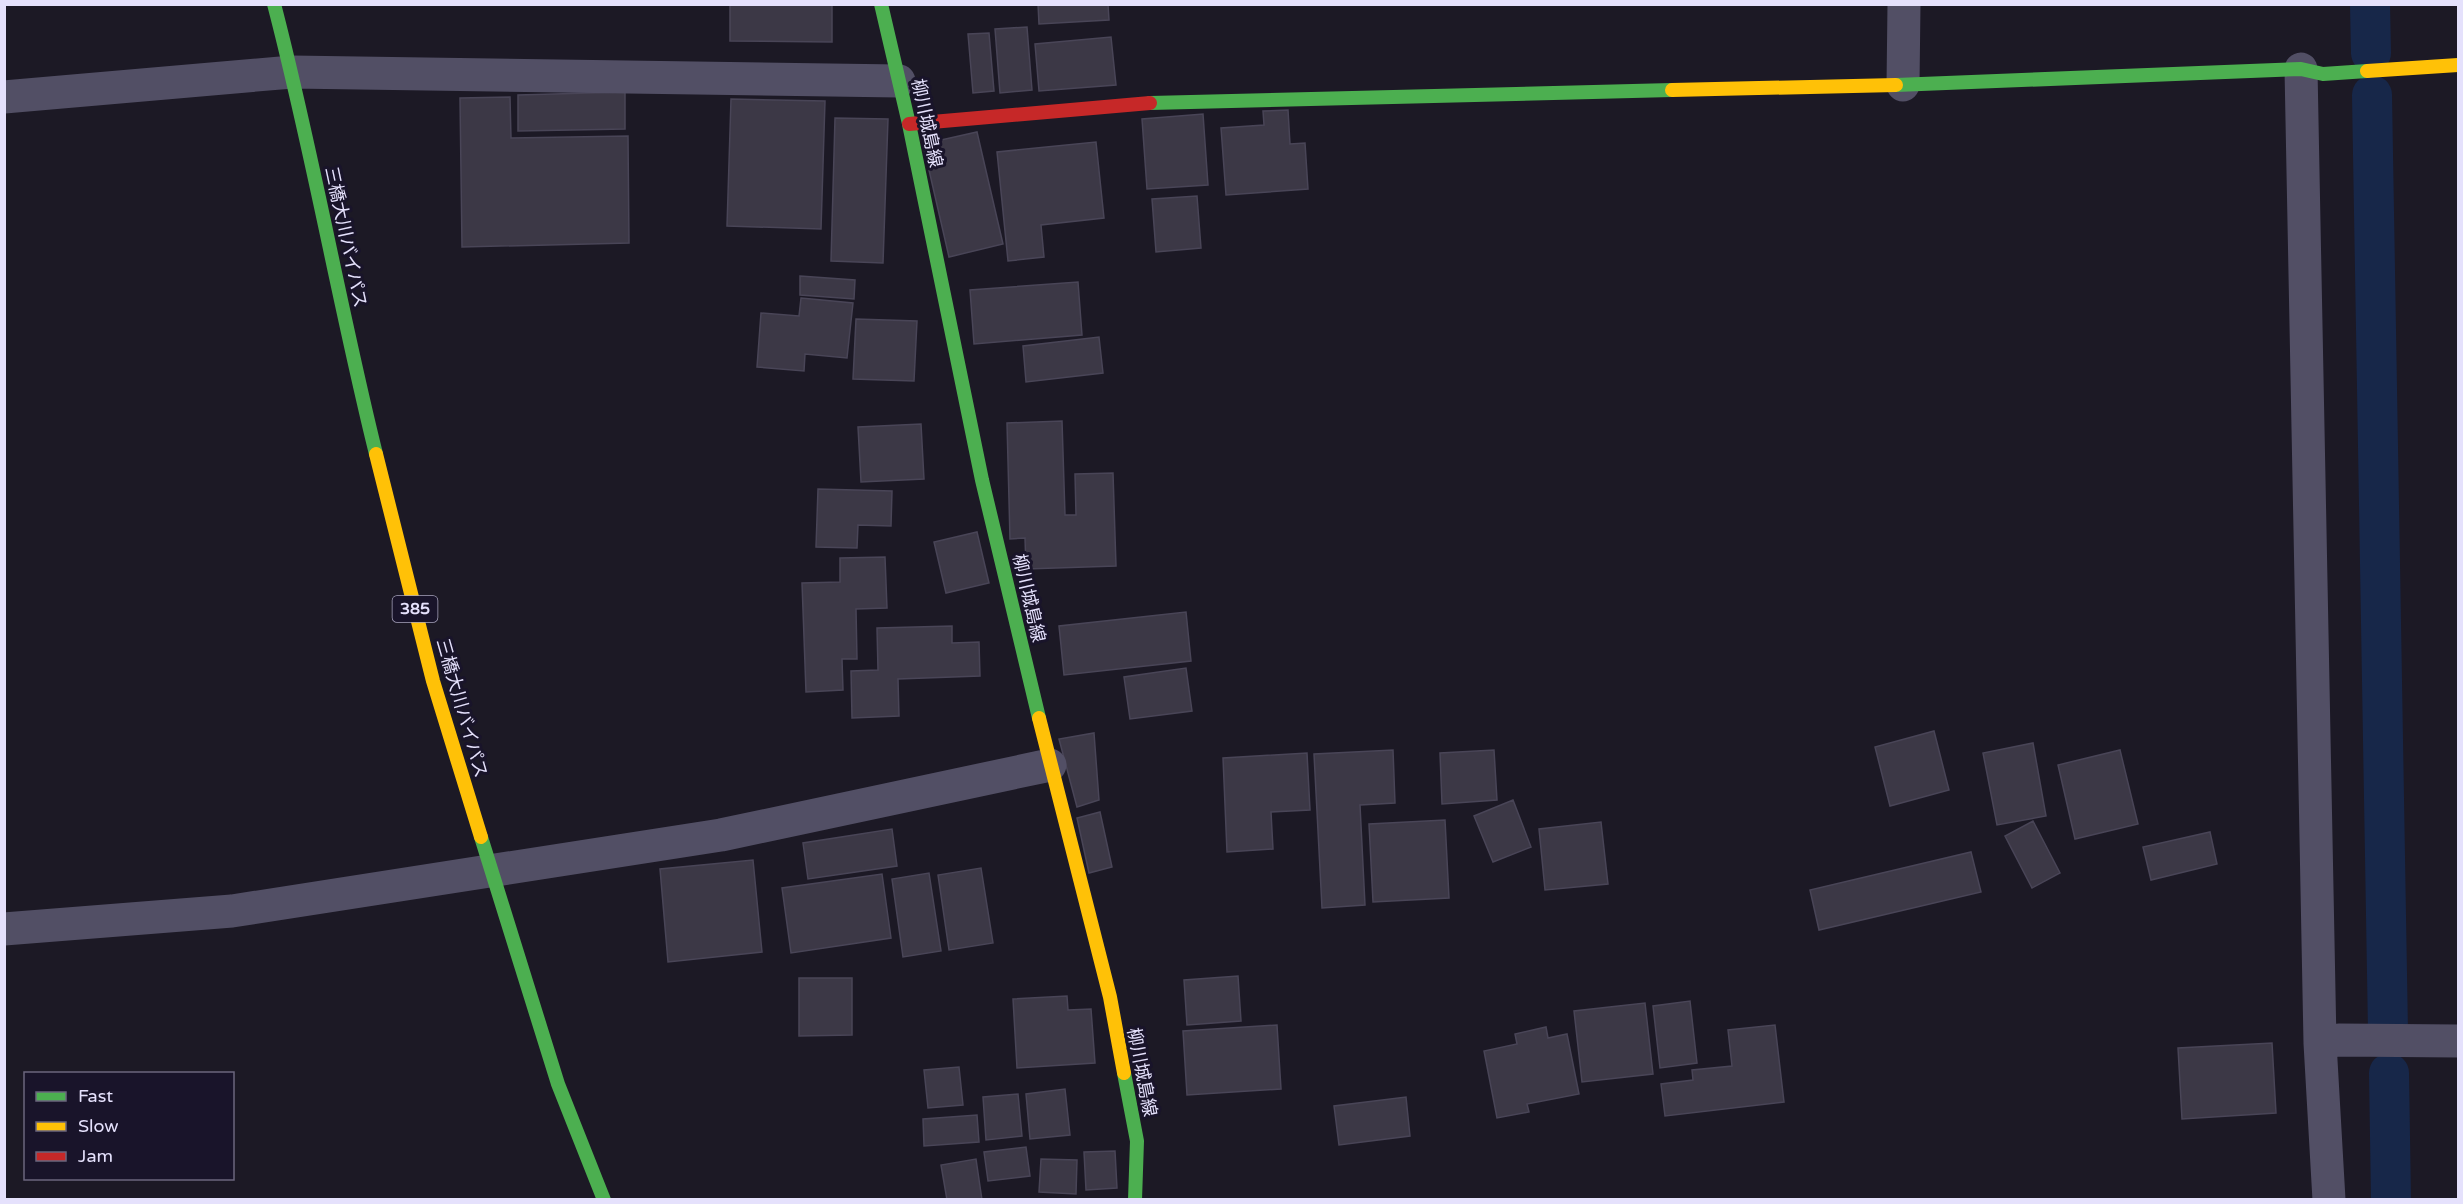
<svg xmlns="http://www.w3.org/2000/svg" width="2463" height="1204" viewBox="0 0 2463 1204" font-family="'Varela Round','Noto Sans JP',sans-serif">
  <style>
    .lines { fill: none; stroke-linecap: round; stroke-linejoin: round }
    .canal { stroke: #172749; stroke-width: 40 }
    .building { fill: #3c3846; stroke: #494557; stroke-width: 1.5 }
    .street { stroke: #524f65; stroke-width: 33 }
    .fast { stroke: #4caf50; stroke-width: 14 }
    .slow { stroke: #ffc107; stroke-width: 14 }
    .jam { stroke: #c62828; stroke-width: 14 }
    .labels { text-anchor: middle; dominant-baseline: central; stroke-width: 6; stroke-linejoin: round; paint-order: stroke }
    .shield { fill: #19142a; stroke: #a8a4bd; stroke-width: 1.5 }
    .shield-label { font-size: 16px; font-weight: bold; fill: #e5e1fc }
    .street-label { font-size: 18px; fill: #e5e1fc; stroke: #19142a }
  </style>
  <rect width="100%" height="100%" fill="#1c1925"/>
  <g class="lines">
    <path class="canal" d="M 2370,4 L 2371,53
      M 2372,95 L 2388,1032
      M 2389,1073 L 2391,1200"/>
  </g>
  <path class="building" d="M 730,4 L 832,4 L 832,42 L 730,41 Z
    M 1038,4 L 1108,4 L 1109,20 L 1039,24 Z
    M 1027,27 L 1032,90 L 1000,93 L 995,29 Z
    M 989,33 L 994,91 L 973,93 L 968,34 Z
    M 1111,37 L 1116,85 L 1039,91 L 1035,44 Z
    M 625,92 L 625,129 L 518,131 L 518,95 Z
    M 510,97 L 511,138 L 628,136 L 629,243 L 462,247 L 460,98 Z
    M 731,99 L 825,101 L 821,229 L 727,226 Z
    M 1288,110 L 1290,144 L 1305,143 L 1308,189 L 1226,195 L 1221,128 L 1264,125 L 1263,111 Z
    M 1203,114 L 1208,185 L 1147,189 L 1142,119 Z
    M 835,118 L 888,119 L 883,263 L 831,261 Z
    M 977,132 L 1003,244 L 949,257 L 923,144 Z
    M 1096,142 L 1104,218 L 1041,225 L 1044,257 L 1008,261 L 997,152 Z
    M 1197,196 L 1201,248 L 1156,252 L 1152,199 Z
    M 800,276 L 855,280 L 854,299 L 800,295 Z
    M 1078,282 L 1082,335 L 974,344 L 970,290 Z
    M 801,298 L 853,303 L 847,358 L 805,354 L 804,371 L 757,367 L 761,313 L 799,316 Z
    M 856,319 L 917,321 L 914,381 L 853,379 Z
    M 1099,337 L 1103,373 L 1026,382 L 1023,346 Z
    M 1062,421 L 1065,515 L 1076,515 L 1075,474 L 1113,473 L 1116,566 L 1026,569 L 1025,538 L 1010,539 L 1007,423 Z
    M 921,424 L 924,479 L 861,482 L 858,427 Z
    M 818,489 L 892,491 L 891,526 L 858,525 L 857,548 L 816,547 Z
    M 977,532 L 989,583 L 946,593 L 934,542 Z
    M 885,557 L 887,608 L 856,609 L 857,659 L 842,659 L 843,690 L 806,692 L 802,583 L 840,582 L 840,558 Z
    M 1186,612 L 1191,661 L 1064,675 L 1059,626 Z
    M 952,626 L 952,643 L 979,642 L 980,676 L 898,679 L 899,716 L 852,718 L 851,671 L 878,670 L 877,628 Z
    M 1186,668 L 1192,711 L 1130,719 L 1124,677 Z
    M 1934,731 L 1949,790 L 1890,806 L 1875,747 Z
    M 1094,733 L 1099,800 L 1077,807 L 1059,739 Z
    M 2033,743 L 2046,816 L 1997,825 L 1983,753 Z
    M 1393,750 L 1395,803 L 1360,805 L 1365,905 L 1322,908 L 1314,754 Z
    M 1494,750 L 1497,800 L 1442,804 L 1440,753 Z
    M 2120,750 L 2138,824 L 2075,839 L 2058,765 Z
    M 1307,753 L 1310,810 L 1271,812 L 1273,849 L 1227,852 L 1223,758 Z
    M 1513,800 L 1531,847 L 1493,862 L 1474,816 Z
    M 1100,812 L 1112,867 L 1089,873 L 1077,818 Z
    M 1445,820 L 1449,898 L 1373,902 L 1369,824 Z
    M 2033,821 L 2060,873 L 2032,888 L 2005,836 Z
    M 1601,822 L 1608,884 L 1545,890 L 1539,829 Z
    M 892,829 L 897,866 L 808,879 L 803,843 Z
    M 2210,832 L 2217,864 L 2151,880 L 2143,847 Z
    M 1971,852 L 1981,892 L 1819,930 L 1810,890 Z
    M 753,860 L 762,952 L 668,962 L 660,869 Z
    M 981,868 L 993,943 L 949,950 L 938,875 Z
    M 929,873 L 941,951 L 903,957 L 892,879 Z
    M 882,874 L 891,938 L 791,953 L 782,888 Z
    M 1238,976 L 1241,1021 L 1187,1025 L 1184,980 Z
    M 799,978 L 852,978 L 852,1035 L 799,1036 Z
    M 1067,996 L 1068,1010 L 1091,1009 L 1095,1063 L 1017,1068 L 1013,999 Z
    M 1690,1001 L 1697,1063 L 1660,1068 L 1653,1006 Z
    M 1645,1003 L 1653,1074 L 1582,1082 L 1574,1011 Z
    M 1277,1025 L 1281,1089 L 1187,1095 L 1183,1031 Z
    M 1775,1025 L 1784,1102 L 1665,1116 L 1661,1084 L 1693,1080 L 1692,1070 L 1732,1066 L 1728,1030 Z
    M 1546,1027 L 1548,1038 L 1567,1034 L 1579,1094 L 1527,1104 L 1529,1112 L 1497,1118 L 1484,1051 L 1517,1044 L 1515,1034 Z
    M 2272,1043 L 2276,1113 L 2182,1119 L 2178,1048 Z
    M 959,1067 L 963,1105 L 928,1108 L 924,1070 Z
    M 1065,1089 L 1070,1135 L 1030,1139 L 1026,1094 Z
    M 1018,1094 L 1022,1136 L 986,1140 L 983,1097 Z
    M 1406,1097 L 1410,1136 L 1339,1145 L 1334,1106 Z
    M 977,1115 L 979,1142 L 924,1146 L 923,1119 Z
    M 1026,1147 L 1030,1176 L 988,1181 L 984,1152 Z
    M 1115,1151 L 1117,1188 L 1086,1190 L 1084,1152 Z
    M 976,1159 L 982,1200 L 947,1200 L 941,1165 Z
    M 1041,1159 L 1077,1160 L 1076,1194 L 1039,1192 Z"/>
  <g class="lines">
    <path class="street" d="M 2301,69 L 2320,1043 L 2329,1200
      M 1903,85 L 1904,4
      M 4,97 L 292,72 L 899,81
      M 4,929 L 232,911 L 721,835 L 1050,765
      M 2320,1043 L 2339,1040 L 2458,1041"/>
    <path class="fast" d="M 274,4 C 313,153 339,305 376,454
      M 881,4 L 909,124 L 982,480 L 1039,718
      M 1896,85 L 2301,69 L 2323,74 L 2367,71
      M 1150,103 L 1672,90
      M 481,837 L 558,1084 L 604,1200
      M 1124,1073 L 1137,1141 L 1135,1200"/>
    <path class="slow" d="M 2367,71 L 2458,65
      M 1672,90 L 1896,85
      M 376,454 L 433,681 L 481,837
      M 1039,718 L 1110,997 L 1124,1073"/>
    <path class="jam" d="M 909,124 L 1150,103"/>
  </g>
  <g class="labels">
    <rect class="shield" x="392.5" y="596" width="45" height="26" rx="4.5"/>
    <g class="shield-label">
      <text x="415" y="609">385</text>
    </g>
    <g class="street-label">
      <text transform="translate(927 123) rotate(78)">柳川城島線</text>
      <text transform="translate(346 237) rotate(78)">三橋大川バイパス</text>
      <text transform="translate(1029 598) rotate(77)">柳川城島線</text>
      <text transform="translate(462 708) rotate(74)">三橋大川バイパス</text>
      <text transform="translate(1142 1072) rotate(79)">柳川城島線</text>
    </g>
  </g>
  <rect width="2463" height="1204" fill="none" stroke="#e5e1fc" stroke-width="12"/>
  <rect x="24" y="1072" width="210" height="108" fill="#19142a" stroke="#6b667e" stroke-width="1.5"/>
  <rect x="36" y="1092" width="30" height="9" fill="#4caf50" stroke="#6b667e" stroke-width="1.5"/>
  <text x="78" y="1102" font-size="18" fill="#e5e1fc">Fast</text>
  <rect x="36" y="1122" width="30" height="9" fill="#ffc107" stroke="#6b667e" stroke-width="1.5"/>
  <text x="78" y="1132" font-size="18" fill="#e5e1fc">Slow</text>
  <rect x="36" y="1152" width="30" height="9" fill="#c62828" stroke="#6b667e" stroke-width="1.5"/>
  <text x="78" y="1162" font-size="18" fill="#e5e1fc">Jam</text>
</svg>
